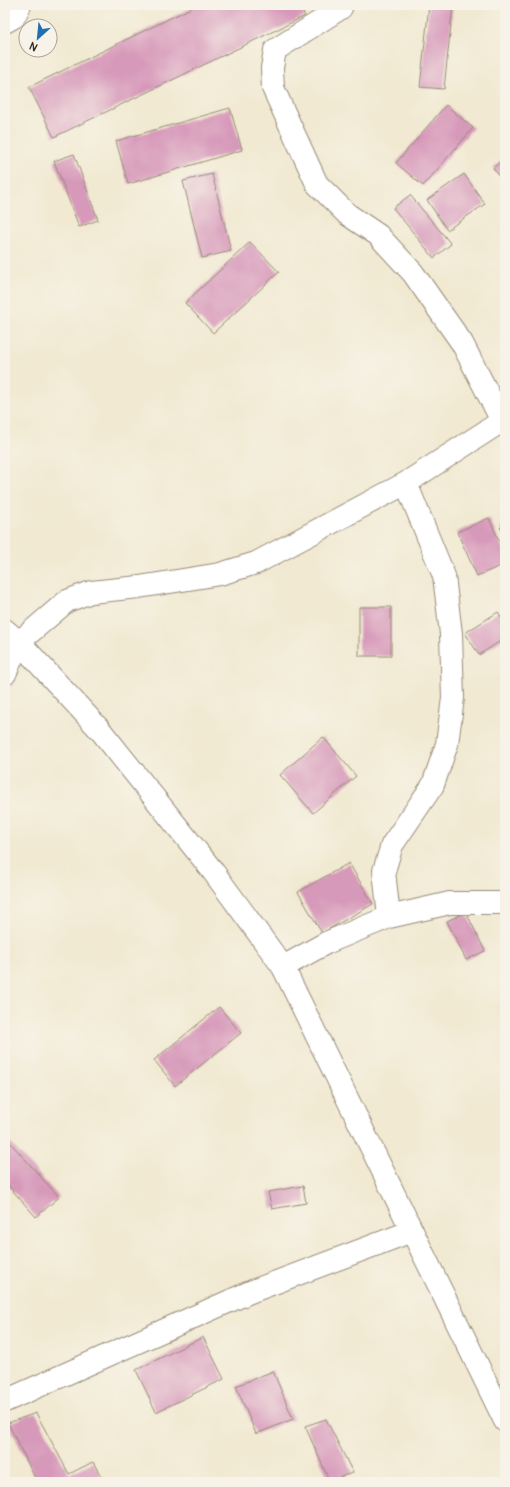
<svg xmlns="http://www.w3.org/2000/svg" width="510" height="1487" viewBox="0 0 510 1487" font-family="Pangolin,sans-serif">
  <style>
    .building { fill: #d799ba }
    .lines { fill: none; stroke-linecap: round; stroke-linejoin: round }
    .street-casing { stroke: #968a78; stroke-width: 24 }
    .secondary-casing { stroke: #968a78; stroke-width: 24 }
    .street { stroke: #fff; stroke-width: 22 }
    .secondary { stroke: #fff; stroke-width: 22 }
  </style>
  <rect width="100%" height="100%" fill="#f7f3e8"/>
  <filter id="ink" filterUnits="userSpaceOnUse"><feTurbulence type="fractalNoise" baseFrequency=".025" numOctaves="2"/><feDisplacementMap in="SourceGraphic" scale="8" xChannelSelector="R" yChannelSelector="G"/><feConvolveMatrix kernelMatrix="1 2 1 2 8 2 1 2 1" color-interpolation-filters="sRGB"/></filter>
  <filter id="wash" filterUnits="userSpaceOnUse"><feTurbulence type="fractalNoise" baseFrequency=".012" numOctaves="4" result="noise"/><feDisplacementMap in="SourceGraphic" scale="16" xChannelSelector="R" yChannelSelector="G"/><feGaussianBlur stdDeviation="0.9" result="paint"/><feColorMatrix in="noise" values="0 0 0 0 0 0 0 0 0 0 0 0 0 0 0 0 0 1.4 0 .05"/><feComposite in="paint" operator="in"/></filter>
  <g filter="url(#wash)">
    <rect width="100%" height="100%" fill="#f1e9d1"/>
    <g id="blocks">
      <path class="building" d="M 197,5 L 299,5 L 305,16 L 54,137 L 29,87 Z
        M 429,5 L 453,5 L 444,89 L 420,87 Z
        M 446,105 L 473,128 L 423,186 L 396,163 Z
        M 230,108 L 242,150 L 128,184 L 116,141 Z
        M 74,154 L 98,220 L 79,227 L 54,161 Z
        M 505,157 L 505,183 L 493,168 Z
        M 212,174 L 231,251 L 202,258 L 183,181 Z
        M 464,174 L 485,204 L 447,230 L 427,200 Z
        M 410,195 L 451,244 L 434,258 L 393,208 Z
        M 250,242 L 279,272 L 213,333 L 185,303 Z
        M 489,518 L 505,554 L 505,564 L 477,576 L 457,532 Z
        M 505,523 L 505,533 L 500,528 Z
        M 359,607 L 391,607 L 391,656 L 359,656 Z
        M 498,612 L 505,623 L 505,638 L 479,655 L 465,633 Z
        M 323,737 L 356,776 L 313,813 L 280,775 Z
        M 349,863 L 373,904 L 322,933 L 298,892 Z
        M 466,912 L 485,951 L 466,960 L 447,921 Z
        M 219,1007 L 241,1033 L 175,1086 L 154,1060 Z
        M 5,1137 L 59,1197 L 36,1217 L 5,1182 Z
        M 303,1186 L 306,1203 L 272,1209 L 268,1192 Z
        M 203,1337 L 224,1379 L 156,1412 L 136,1370 Z
        M 273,1371 L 293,1419 L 256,1434 L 236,1386 Z
        M 36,1413 L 69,1474 L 93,1462 L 104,1482 L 37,1482 L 8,1423 Z
        M 326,1419 L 353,1473 L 329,1480 L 305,1426 Z"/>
    </g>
  </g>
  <g filter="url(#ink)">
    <use href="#blocks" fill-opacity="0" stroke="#968a78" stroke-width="1"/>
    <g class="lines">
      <defs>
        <path id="street" d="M 342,5 L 341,8 L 275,50 L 272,68 L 273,88 L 317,184 L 347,214 L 378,235 L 413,273 L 462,343 L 502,421
          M 5,22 L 14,17 L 20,5
          M 5,674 L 19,642 L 67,601 L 91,592 L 139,587 L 220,574 L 256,563 L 406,483 L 505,419
          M 389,917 L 384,871 L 392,845 L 433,785 L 447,744 L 453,698 L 451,634 L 444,576 L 406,483
          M 283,967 L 326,943 L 389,917 L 450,903 L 505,903
          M 5,1401 L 250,1292 L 412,1231"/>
        <path id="secondary" d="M 5,630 L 19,642 L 101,731 L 212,870 L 283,967 L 505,1421"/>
      </defs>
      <use href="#street" class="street-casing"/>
      <use href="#secondary" class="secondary-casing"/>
      <use href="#street" class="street"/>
      <use href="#secondary" class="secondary"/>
    </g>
  </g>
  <rect width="510" height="1487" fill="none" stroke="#f7f3e8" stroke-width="20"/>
  <g transform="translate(38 38) rotate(207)"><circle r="19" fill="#f7f3e8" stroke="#aca397"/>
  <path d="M0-3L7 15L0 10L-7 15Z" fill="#1f6fb2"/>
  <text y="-6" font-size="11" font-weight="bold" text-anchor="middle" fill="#3b2a1e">N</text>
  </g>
</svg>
